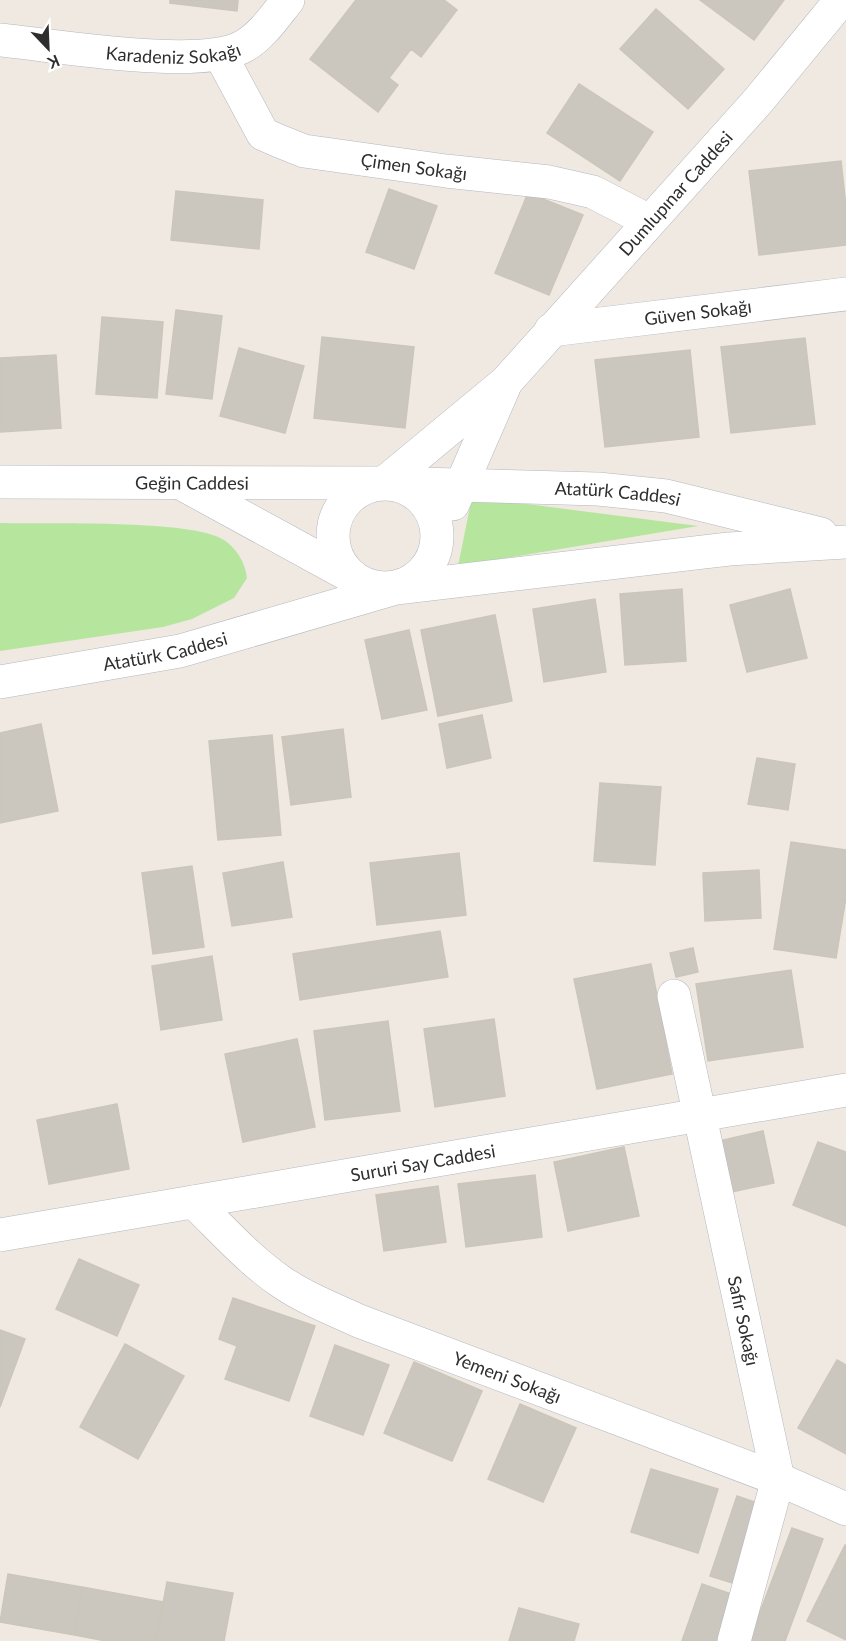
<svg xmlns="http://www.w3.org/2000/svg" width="846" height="1641" viewBox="0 0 846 1641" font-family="Lato,sans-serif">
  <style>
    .green { fill: #b6e59e }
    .building { fill: #cbc7bf; stroke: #cbc5ba; stroke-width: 1.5 }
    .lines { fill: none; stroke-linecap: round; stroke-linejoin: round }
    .street-casing { stroke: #b4b7c1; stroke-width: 34 }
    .secondary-casing { stroke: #b4b7c1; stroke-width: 34 }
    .street { stroke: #fff; stroke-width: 33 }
    .secondary { stroke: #fff; stroke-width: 33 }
    .labels { text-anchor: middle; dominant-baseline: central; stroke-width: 5; stroke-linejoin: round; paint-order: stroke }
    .street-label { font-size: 18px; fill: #2e2e2e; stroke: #fff }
  </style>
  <rect width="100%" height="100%" fill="#efe9e1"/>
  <path class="green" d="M 472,497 L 698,526 L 458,566 Z
    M 0,523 C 44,524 194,519 224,540 C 237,549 245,562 247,578 L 234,598 L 192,619 L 163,627 L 0,651 Z"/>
  <path class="building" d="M 170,0 L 238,0 L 237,11 L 170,3 Z
    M 356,0 L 444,0 L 457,10 L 421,57 L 411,49 L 389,78 L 398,85 L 378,112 L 310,59 Z
    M 700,0 L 784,0 L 754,40 Z
    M 656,9 L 724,69 L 688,109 L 620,49 Z
    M 579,84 L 653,132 L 620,181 L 547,133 Z
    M 841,161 L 846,207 L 846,245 L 759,255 L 749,171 Z
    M 389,189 L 437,206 L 414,269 L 366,252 Z
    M 176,191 L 263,200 L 259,249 L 171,240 Z
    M 528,193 L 583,215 L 549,295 L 495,273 Z
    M 176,310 L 222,316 L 212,399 L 166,394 Z
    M 102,317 L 163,322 L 157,398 L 96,394 Z
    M 322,337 L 414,347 L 405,428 L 314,418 Z
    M 805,338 L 815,424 L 731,433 L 721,347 Z
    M 239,348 L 304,366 L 285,433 L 220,416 Z
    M 690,350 L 699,437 L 605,447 L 595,360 Z
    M 56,355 L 61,428 L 0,432 L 0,358 Z
    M 682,589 L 686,661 L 625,665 L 620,594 Z
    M 790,589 L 807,658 L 747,672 L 730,605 Z
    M 595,599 L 606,672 L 544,682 L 533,609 Z
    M 495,615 L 512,701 L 438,716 L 421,630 Z
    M 409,630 L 427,710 L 382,719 L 365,640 Z
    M 482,715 L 491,758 L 447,768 L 439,724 Z
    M 41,724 L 58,811 L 0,823 L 0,733 Z
    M 343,729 L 351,797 L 291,805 L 282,737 Z
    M 272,735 L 281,835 L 218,840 L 209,741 Z
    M 757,758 L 795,764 L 788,810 L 748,804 Z
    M 600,783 L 661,787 L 655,865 L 594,861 Z
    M 791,842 L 846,850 L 846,897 L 836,958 L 774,949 Z
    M 459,853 L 466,915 L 377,925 L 370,863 Z
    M 283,862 L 292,917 L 232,926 L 223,873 Z
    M 192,866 L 204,947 L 153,954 L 142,873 Z
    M 759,870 L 761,918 L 705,921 L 703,873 Z
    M 440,931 L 448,977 L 300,1000 L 293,954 Z
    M 693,948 L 698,972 L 676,977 L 670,953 Z
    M 212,956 L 222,1020 L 161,1030 L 152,966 Z
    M 651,964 L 672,1074 L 597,1089 L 574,979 Z
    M 791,970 L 803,1047 L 708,1061 L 696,984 Z
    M 494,1019 L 505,1096 L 435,1107 L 424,1029 Z
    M 388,1021 L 400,1111 L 325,1120 L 314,1031 Z
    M 297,1039 L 315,1127 L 243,1142 L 225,1054 Z
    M 117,1104 L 129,1169 L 49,1184 L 37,1120 Z
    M 763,1131 L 774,1183 L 731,1192 L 719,1141 Z
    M 818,1142 L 846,1152 L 846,1226 L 793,1205 Z
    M 624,1147 L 639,1216 L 568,1231 L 554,1162 Z
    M 535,1175 L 542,1237 L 466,1247 L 458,1184 Z
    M 438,1186 L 446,1242 L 384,1251 L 376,1195 Z
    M 79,1259 L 139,1285 L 117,1336 L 56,1309 Z
    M 233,1298 L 315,1326 L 289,1401 L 225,1379 L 237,1346 L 219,1339 Z
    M 0,1330 L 25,1339 L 0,1407 Z
    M 125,1344 L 184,1376 L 138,1459 L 80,1427 Z
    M 335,1345 L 389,1365 L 363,1435 L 310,1416 Z
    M 837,1360 L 846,1365 L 846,1454 L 798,1428 Z
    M 414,1362 L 482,1391 L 452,1461 L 384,1433 Z
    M 520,1404 L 576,1428 L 543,1502 L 488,1479 Z
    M 651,1469 L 718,1489 L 698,1553 L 631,1532 Z
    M 737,1496 L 766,1506 L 739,1585 L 710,1576 Z
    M 792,1528 L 823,1539 L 785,1641 L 749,1641 Z
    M 845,1545 L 846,1546 L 846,1640 L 807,1621 Z
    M 8,1574 L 82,1587 L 74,1635 L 0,1622 Z
    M 167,1582 L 233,1593 L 224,1641 L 156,1641 Z
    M 702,1584 L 737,1596 L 721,1641 L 682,1641 Z
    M 82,1587 L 164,1602 L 156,1641 L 106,1641 L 74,1635 Z
    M 519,1608 L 579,1624 L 574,1641 L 509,1641 Z"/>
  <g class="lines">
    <defs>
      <g id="street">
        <path id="s1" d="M 0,40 C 54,45 201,71 244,46 C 262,36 275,16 288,0"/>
        <path id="s2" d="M 221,56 L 263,134 L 279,141 L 304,151 L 446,171 L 549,182 L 593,192 L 649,221"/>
        <path id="s3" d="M 551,330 L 846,294"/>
        <path id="s4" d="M 674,996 L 778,1479 L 734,1641"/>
        <path id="s5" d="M 194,1202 C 222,1229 248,1259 280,1281 C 304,1298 333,1309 359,1321 L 778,1479 L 846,1509"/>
      </g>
      <g id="secondary">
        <path id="s6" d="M 0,482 L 384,483 L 598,489 L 666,496 L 821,534"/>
        <path id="s7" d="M 384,483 L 506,382 L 758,101 L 841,0"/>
        <circle cx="385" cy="536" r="52"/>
        <path d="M 186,486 L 347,574"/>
        <path d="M 453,504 L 504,387"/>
        <path id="s8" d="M 0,682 L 180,651 L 396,588 L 729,549 L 846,542"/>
        <path id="s9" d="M 0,1235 L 846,1090"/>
      </g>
    </defs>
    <use href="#street" class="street-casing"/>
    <use href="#secondary" class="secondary-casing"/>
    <use href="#street" class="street"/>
    <use href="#secondary" class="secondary"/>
  </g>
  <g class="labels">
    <g class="street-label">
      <text stroke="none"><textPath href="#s1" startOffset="174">Karadeniz Sokağı</textPath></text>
      <text stroke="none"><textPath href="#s2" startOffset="244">Çimen Sokağı</textPath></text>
      <text stroke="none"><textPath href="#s7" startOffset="412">Dumlupınar Caddesi</textPath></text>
      <text stroke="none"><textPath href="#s3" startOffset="148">Güven Sokağı</textPath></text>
      <text stroke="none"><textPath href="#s6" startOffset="192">Geğin Caddesi</textPath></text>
      <text stroke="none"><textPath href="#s6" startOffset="618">Atatürk Caddesi</textPath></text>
      <text stroke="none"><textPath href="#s8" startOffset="168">Atatürk Caddesi</textPath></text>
      <text stroke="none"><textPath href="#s9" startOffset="429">Sururi Say Caddesi</textPath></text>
      <text stroke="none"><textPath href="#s4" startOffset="332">Safir Sokağı</textPath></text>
      <text stroke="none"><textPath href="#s5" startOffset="364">Yemeni Sokağı</textPath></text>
    </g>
  </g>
  <g transform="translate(48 48) rotate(157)" stroke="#ffffff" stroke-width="4.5" paint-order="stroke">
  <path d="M0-4.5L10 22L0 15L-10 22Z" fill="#2e2e2e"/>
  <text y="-9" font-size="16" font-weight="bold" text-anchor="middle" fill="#2e2e2e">K</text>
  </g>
</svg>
